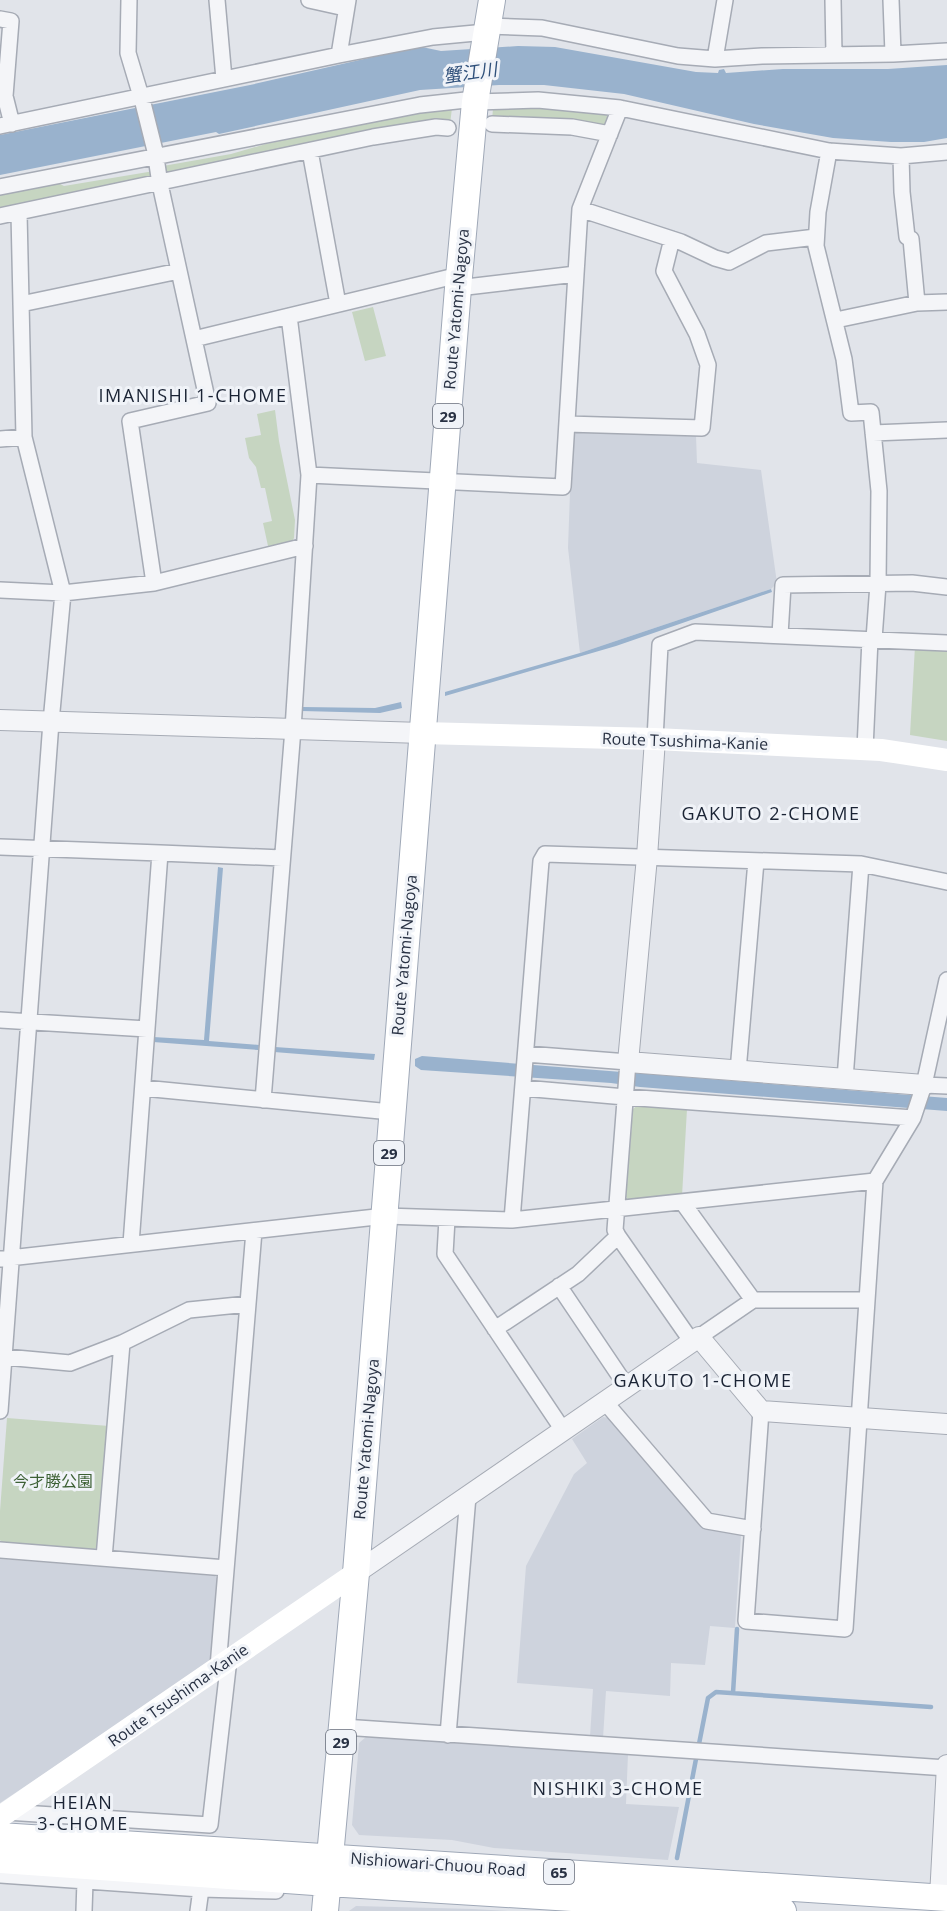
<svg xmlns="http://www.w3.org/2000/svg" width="947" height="1911" viewBox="0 0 947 1911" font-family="'Open Sans','Noto Sans JP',sans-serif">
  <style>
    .built { fill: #ced3dd }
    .green { fill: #c6d5c1 }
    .water { fill: #99b2cd }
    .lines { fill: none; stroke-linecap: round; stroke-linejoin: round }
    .stream { stroke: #99b2cd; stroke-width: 4.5 }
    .minor-casing { stroke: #a6abb5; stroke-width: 18 }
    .tertiary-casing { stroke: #a6abb5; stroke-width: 22 }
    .primary-casing { stroke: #9fa8b7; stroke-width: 28 }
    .minor { stroke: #f4f5f8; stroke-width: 15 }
    .tertiary { stroke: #f4f5f8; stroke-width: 20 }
    .secondary { stroke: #fff; stroke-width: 22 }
    .primary { stroke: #fff; stroke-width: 26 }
    .labels { text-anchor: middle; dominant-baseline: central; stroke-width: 6; stroke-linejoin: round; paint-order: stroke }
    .shield { fill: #f0f3f8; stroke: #646b79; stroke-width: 1.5 }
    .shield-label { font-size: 15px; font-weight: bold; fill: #283143 }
    .street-label { font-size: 16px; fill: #283143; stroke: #f0f3f8 }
    .park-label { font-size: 16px; fill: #3c6034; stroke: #f0f3f8 }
    .water-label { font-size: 18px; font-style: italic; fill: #2f507a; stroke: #f0f3f8 }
    .neighbourhood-label { font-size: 18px; letter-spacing: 1.5px; fill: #1a2334; stroke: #f0f3f8 }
  </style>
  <rect width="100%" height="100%" fill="#e1e4ea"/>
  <path class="built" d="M 577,432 L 696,436 L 697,463 L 761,470 L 777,583 L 771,589 L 580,653 L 568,548 L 572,437 Z
    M 603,1417 L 609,1418 L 705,1529 L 741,1535 L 735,1628 L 710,1626 L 705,1665 L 671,1663 L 670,1696 L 606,1691 L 603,1738 L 590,1737 L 593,1689 L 517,1683 L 526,1566 L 574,1474 L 587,1463 L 572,1439 Z
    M 0,1559 L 215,1576 L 219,1581 L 214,1655 L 203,1668 L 0,1803 Z
    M 366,1737 L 628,1754 L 626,1804 L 679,1807 L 668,1860 L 494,1848 L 452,1840 L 359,1835 L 352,1825 L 359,1743 Z
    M 356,1906 L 473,1909 L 508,1911 L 349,1911 Z"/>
  <path class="green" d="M 539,106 L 606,113 L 608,117 L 605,128 L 492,121 L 493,108 Z
    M 452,108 L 450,124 L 166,176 L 163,166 L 231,154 L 266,144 L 419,110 Z
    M 154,171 L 156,178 L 0,211 L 0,193 L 56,182 L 64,186 Z
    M 373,307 L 386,356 L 365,361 L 352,312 Z
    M 275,410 L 279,441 L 295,520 L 294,538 L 291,543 L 268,546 L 263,523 L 272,521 L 265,488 L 261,488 L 256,467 L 249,458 L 245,438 L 261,435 L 257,414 Z
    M 915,646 L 947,648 L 947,741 L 910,735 Z
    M 638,1105 L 687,1109 L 682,1196 L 631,1203 L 626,1197 L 633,1109 Z
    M 7,1418 L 109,1426 L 99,1545 L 93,1550 L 2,1543 L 0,1540 L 0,1511 Z"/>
  <path class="water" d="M 518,46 L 555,47 L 696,72 L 718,73 L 719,70 L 724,69 L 726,73 L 783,69 L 888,69 L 947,65 L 947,138 L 924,142 L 891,142 L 833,138 L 754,124 L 624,94 L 544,85 L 499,85 L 420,90 L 219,134 L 216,132 L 0,175 L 0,135 L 250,85 L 408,49 L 422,47 L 441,51 Z
    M 771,589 L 772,592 L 616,646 L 445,696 L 445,692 L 580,653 Z
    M 401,702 L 402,708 L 380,713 L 302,711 L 303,707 L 375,708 Z
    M 218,867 L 223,868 L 209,1041 L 259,1045 L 258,1050 L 153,1042 L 153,1037 L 204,1040 Z
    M 275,1047 L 375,1054 L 374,1060 L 274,1052 Z
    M 422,1056 L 947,1098 L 947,1111 L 640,1087 L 611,1083 L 421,1070 L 415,1066 L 415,1059 Z"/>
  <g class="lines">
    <path class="stream" d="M 733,1693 L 737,1629
      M 699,1744 L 708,1698 L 716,1692 L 931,1707
      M 677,1858 L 696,1759"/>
    <defs>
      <path id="minor" d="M 129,0 L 128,53 L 143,103 L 155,151 L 160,184 L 208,403 L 130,421 L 154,583
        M 217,0 L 224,79
        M 309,0 L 345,8
        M 833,0 L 834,54
        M 891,0 L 893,54
        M 0,19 L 11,21 L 5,96 L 12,124
        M 487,26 L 542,28 L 678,56 L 715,59 L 762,56 L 893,54 L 947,51
        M 339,55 L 348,0
        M 715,59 L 725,0
        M 475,102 L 538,100 L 620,108 L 829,151 L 901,156 L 947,152
        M 492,124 L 572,127 L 610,134
        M 0,126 L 339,55 L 433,37 L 486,32
        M 310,151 L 338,304
        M 829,151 L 818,212 L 816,246 L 844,359 L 851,413 L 871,412 L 879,491 L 878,584 L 874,639
        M 901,156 L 902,192 L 907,237 L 911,239 L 917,303
        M 0,187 L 420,105 L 475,99
        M 580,209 L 620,108
        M 0,216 L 373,137 L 436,127 L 448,128
        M 458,288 L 576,274 L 580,209 L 681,242 L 715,258 L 729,262 L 766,243 L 816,237
        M 21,304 L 179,271
        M 836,320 L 917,303 L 947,302
        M 194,339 L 459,275
        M 567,424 L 702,428 L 708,365 L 697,334 L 664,271 L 672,239
        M 873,433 L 947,430
        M 0,439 L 24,437
        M 309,475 L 563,487 L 576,274
        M 0,590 L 63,593 L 154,583 L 305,546
        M 780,635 L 783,585 L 912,583 L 947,587
        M 655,739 L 660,645 L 695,632 L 947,643
        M 865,749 L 870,639
        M 0,847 L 160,853
        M 0,1020 L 147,1029
        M 738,1071 L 756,861
        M 845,1079 L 861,864
        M 924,1085 L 947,1086
        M 143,1088 L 391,1112
        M 523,1088 L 625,1097 L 913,1118
        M 263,1100 L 293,729 L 309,475 L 289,316
        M 683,1203 L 753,1300
        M 447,1219 L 445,1254 L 563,1430
        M 512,1220 L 541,861 L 545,854 L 861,864 L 947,882
        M 618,1236 L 692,1342
        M 131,1244 L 160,853 L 282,858
        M 0,1259 L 385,1216 L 512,1220 L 875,1181
        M 559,1286 L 627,1387
        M 495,1329 L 578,1274 L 618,1236 L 615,1230 L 628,1062 L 526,1054
        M 699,1337 L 753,1300 L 867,1300
        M 5,1357 L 70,1363 L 122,1343 L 189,1310 L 248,1304
        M 605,1402 L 707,1521 L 753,1529
        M 0,1411 L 51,722 L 63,593 L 24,437 L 19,213
        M 761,1411 L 746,1621 L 845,1629 L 875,1181 L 913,1118 L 924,1085 L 947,980
        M 0,1550 L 226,1568
        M 104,1558 L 122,1343
        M 218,1667 L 254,1231
        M 343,1727 L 947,1768
        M 448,1735 L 468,1496
        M 6,1812 L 210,1825 L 229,1659
        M 0,1875 L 201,1889 L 276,1891
        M 84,1911 L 85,1881
        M 198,1911 L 201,1889"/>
      <path id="tertiary" d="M 0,720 L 422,733
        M 655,739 L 647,857 L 628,1062 L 924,1085
        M 356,1573 L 699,1337 L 761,1411 L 947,1424
        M 940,1897 L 947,1765"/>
      <path id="primary" d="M 0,1836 L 947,1898
        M 0,1860 L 328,1883 L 783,1911
        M 325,1911 L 356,1573 L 458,288 L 475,102 L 492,0"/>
    </defs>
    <use href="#minor" class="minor-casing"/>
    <use href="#tertiary" class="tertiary-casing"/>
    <use href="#primary" class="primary-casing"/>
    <use href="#minor" class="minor"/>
    <use href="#tertiary" class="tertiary"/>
    <path class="secondary" d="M 422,733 L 655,739 L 881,750 L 947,760
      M 0,1817 L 356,1573"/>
    <use href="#primary" class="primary"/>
  </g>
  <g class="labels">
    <g class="shield">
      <rect x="433" y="404" width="30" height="24" rx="4.5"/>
      <rect x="374" y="1141" width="30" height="24" rx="4.5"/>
      <rect x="326" y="1730" width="30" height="24" rx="4.5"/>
      <rect x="544" y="1860" width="30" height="24" rx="4.5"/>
    </g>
    <g class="shield-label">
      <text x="448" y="416">29</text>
      <text x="389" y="1153">29</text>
      <text x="341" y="1742">29</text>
      <text x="559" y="1872">65</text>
    </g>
    <g class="street-label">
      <text transform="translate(456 309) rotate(-85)">Route Yatomi-Nagoya</text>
      <text transform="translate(685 741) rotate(2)">Route Tsushima-Kanie</text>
      <text transform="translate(404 955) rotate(-85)">Route Yatomi-Nagoya</text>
      <text transform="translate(366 1439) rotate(-85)">Route Yatomi-Nagoya</text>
      <text transform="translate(178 1695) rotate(-35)">Route Tsushima-Kanie</text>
      <text transform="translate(438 1864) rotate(4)">Nishiowari-Chuou Road</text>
    </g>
    <g class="park-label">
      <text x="53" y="1481">今才勝公園</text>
    </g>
    <g class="water-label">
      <text transform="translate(470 72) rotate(-8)">蟹江川</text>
    </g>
    <g class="neighbourhood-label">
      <text x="193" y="395">IMANISHI 1-CHOME</text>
      <text x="771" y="813">GAKUTO 2-CHOME</text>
      <text x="703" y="1380">GAKUTO 1-CHOME</text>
      <text x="618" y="1788">NISHIKI 3-CHOME</text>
      <text x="83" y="1802">HEIAN<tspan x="83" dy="21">3-CHOME</tspan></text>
    </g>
  </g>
</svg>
